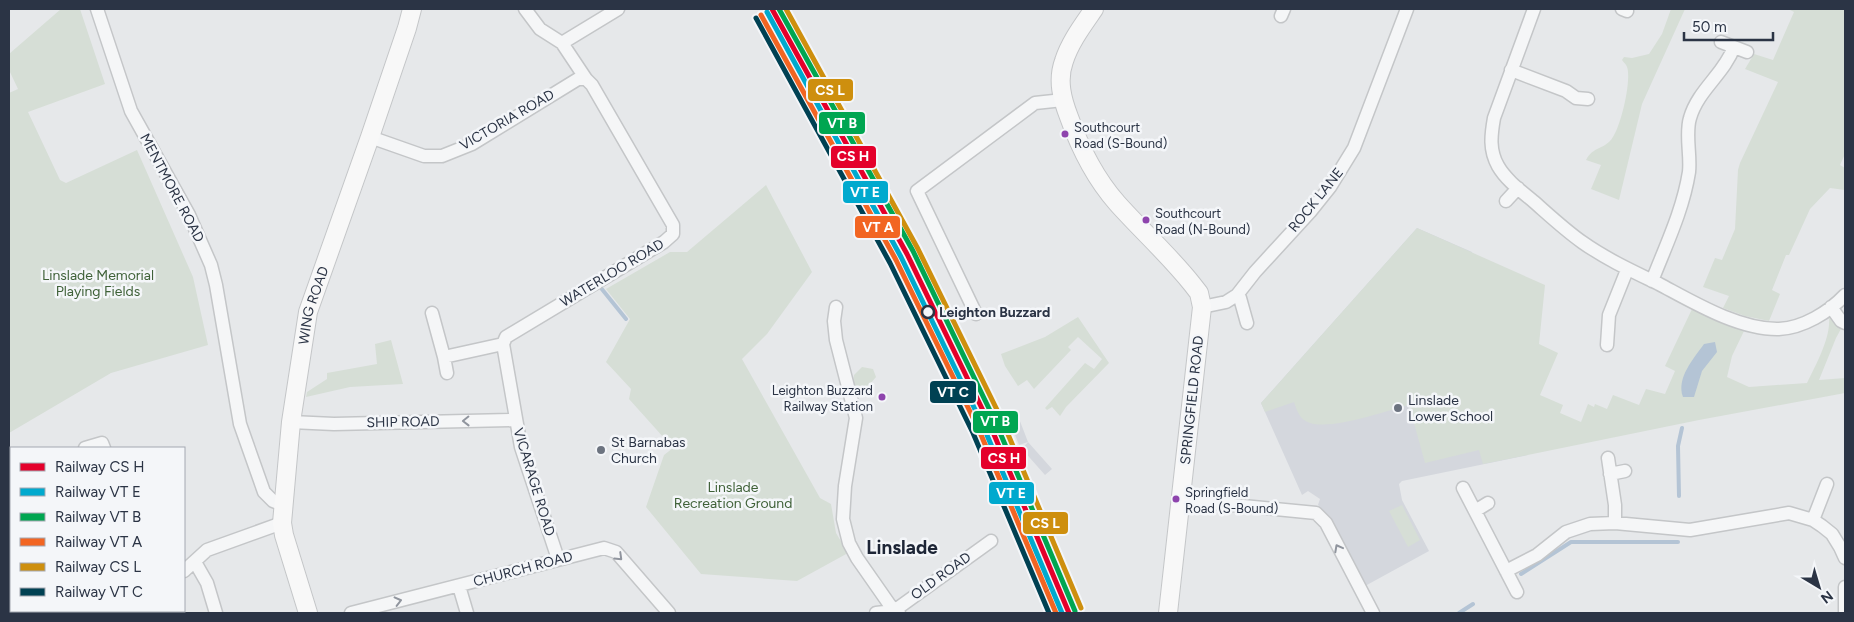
<svg xmlns="http://www.w3.org/2000/svg" width="1854" height="622" viewBox="0 0 1854 622" font-family="Figtree,sans-serif">
  <style>
    .built { fill: #d4d7dd }
    .green { fill: #d6ded6 }
    .water { fill: #b4c4d5 }
    .lines { fill: none; stroke-linecap: round; stroke-linejoin: round }
    .stream { stroke: #b4c4d5; stroke-width: 4 }
    .street-casing { stroke: #c4c6c8; stroke-width: 15 }
    .secondary-casing { stroke: #c4c6c8; stroke-width: 20 }
    .street { stroke: #f5f6f7; stroke-width: 12 }
    .secondary { stroke: #f8f8f8; stroke-width: 18 }
    .rail-1-casing { stroke: #f4f6f9; stroke-width: 9 }
    .rail-2-casing { stroke: #f4f6f9; stroke-width: 9 }
    .rail-3-casing { stroke: #f4f6f9; stroke-width: 9 }
    .rail-4-casing { stroke: #f4f6f9; stroke-width: 9 }
    .rail-5-casing { stroke: #f4f6f9; stroke-width: 9 }
    .rail-6-casing { stroke: #f4f6f9; stroke-width: 9 }
    .rail-1 { stroke: #e4002b; stroke-width: 5 }
    .rail-2 { stroke: #00a9ce; stroke-width: 5 }
    .rail-3 { stroke: #00a651; stroke-width: 5 }
    .rail-4 { stroke: #f26522; stroke-width: 5 }
    .rail-5 { stroke: #ce8f0e; stroke-width: 5 }
    .rail-6 { stroke: #004153; stroke-width: 5 }
    .oneway { stroke: #90959e }
    .bus-dot { fill: #8e44ad; stroke: #f4f6f9; stroke-width: 2 }
    .stop-dot { fill: #f4f6f9; stroke: #2b3445; stroke-width: 2.5 }
    .poi-dot { fill: #6c737f; stroke: #f4f6f9; stroke-width: 2 }
    .labels { text-anchor: middle; dominant-baseline: central; stroke-width: 5; stroke-linejoin: round; paint-order: stroke }
    .bus-label { font-size: 13px; fill: #2b3445; stroke: #f4f6f9; text-anchor: start }
    .street-label { font-size: 14px; fill: #2b3445; stroke: #f4f6f9 }
    .park-label { font-size: 14px; fill: #3f6138; stroke: #f4f6f9 }
    .stop-label { font-size: 14px; font-weight: bold; fill: #2b3445; stroke: #f4f6f9; text-anchor: start }
    .poi-label { font-size: 14px; fill: #2b3445; stroke: #f4f6f9; text-anchor: start }
    .district-label { font-size: 19px; font-weight: bold; fill: #1d2536; stroke: #f4f6f9 }
    .line-badge { stroke: #f4f6f9; stroke-width: 2 }
    .badge-label { font-size: 14px; text-anchor: middle; font-weight: bold; fill: #fff }
  </style>
  <rect width="100%" height="100%" fill="#e6e8ea"/>
  <path class="built" d="M 1417,228 L 1472,252 L 1528,455 L 1402,481 L 1399,484 L 1402,500 L 1429,551 L 1365,586 L 1329,519 L 1318,505 L 1320,499 L 1308,491 L 1302,495 L 1261,403 Z
    M 1018,416 L 1028,442 L 1019,445 L 1009,419 Z
    M 1028,442 L 1052,469 L 1045,475 L 1022,449 Z"/>
  <path class="green" d="M 61,9 L 80,9 L 105,84 L 28,112 L 60,180 L 66,183 L 137,150 L 193,277 L 208,345 L 111,373 L 9,433 L 9,93 L 18,89 L 9,70 L 9,54 Z
    M 1671,9 L 1685,9 L 1642,104 L 1619,200 L 1591,189 L 1601,165 L 1586,160 C 1593,147 1601,150 1610,141 C 1620,132 1632,80 1627,67 C 1626,64 1624,63 1622,60 L 1624,57 L 1632,58 L 1649,54 L 1662,34 Z
    M 1788,9 L 1845,9 L 1845,154 L 1840,165 L 1845,168 L 1845,190 L 1830,188 L 1810,209 L 1789,255 L 1786,255 L 1772,290 L 1780,294 L 1769,321 L 1745,316 L 1723,308 L 1729,296 L 1703,287 L 1715,258 L 1722,260 L 1735,229 L 1738,170 L 1740,163 L 1778,82 L 1745,69 L 1754,54 L 1773,60 L 1794,12 Z
    M 766,185 L 812,272 L 767,334 L 742,359 L 820,498 L 831,504 L 836,533 L 848,553 L 797,581 L 701,574 L 646,507 L 664,455 L 673,448 L 629,399 L 631,389 L 606,362 L 630,319 L 606,289 L 670,252 L 687,252 Z
    M 1417,228 L 1545,285 L 1539,344 L 1558,353 L 1540,395 L 1563,405 L 1560,413 L 1581,422 L 1588,404 L 1594,407 L 1595,404 L 1607,409 L 1613,395 L 1639,405 L 1646,389 L 1665,394 L 1675,371 L 1665,366 L 1692,309 L 1716,321 L 1744,331 L 1732,356 L 1727,377 L 1749,387 L 1807,383 C 1816,365 1831,337 1829,318 L 1834,320 L 1842,327 L 1836,338 L 1819,380 L 1845,378 L 1845,393 L 1699,420 L 1483,464 L 1479,450 L 1425,463 L 1409,405 C 1385,411 1333,430 1310,423 C 1300,420 1297,411 1294,402 L 1265,412 L 1261,403 Z
    M 1078,317 L 1109,363 L 1066,407 L 1060,416 L 1052,407 L 1047,410 L 1045,408 L 1085,363 L 1094,369 L 1102,359 L 1078,337 L 1068,347 L 1071,350 L 1034,389 L 1027,380 L 1018,386 L 1005,366 L 1001,354 L 1045,337 Z
    M 391,340 L 403,384 L 350,387 L 306,397 L 307,392 L 327,379 L 327,373 L 377,364 L 375,344 Z
    M 862,367 L 873,369 L 876,377 L 859,397 L 853,381 L 854,375 Z
    M 1402,505 L 1420,540 L 1408,547 L 1389,511 Z"/>
  <path class="water" d="M 1715,342 L 1717,352 L 1702,371 L 1694,397 L 1683,397 C 1676,378 1694,358 1704,344 Z"/>
  <g class="lines">
    <path class="stream" d="M 601,288 L 626,319
      M 1679,496 L 1678,446 L 1682,428
      M 1521,574 L 1571,542 L 1678,542
      M 1459,613 L 1473,604"/>
    <defs>
      <path id="street" d="M 97,9 L 131,111 L 189,215 L 211,265 L 216,285 L 240,424 L 264,492 L 273,501 L 283,505
        M 1534,9 L 1494,118 C 1491,135 1489,150 1498,166 C 1506,180 1521,191 1533,201 C 1549,215 1565,230 1582,242 C 1606,259 1632,271 1659,284 C 1693,302 1739,330 1779,329 C 1803,328 1829,312 1845,295
        M 1622,9 L 1627,11
        M 1281,16 L 1284,9
        M 1721,42 L 1734,47
        M 562,43 L 618,9
        M 1511,70 L 1566,91 L 1576,98 L 1588,99
        M 370,137 L 424,156 L 442,156 L 472,144 L 578,79 L 586,79
        M 1506,201 L 1518,188
        M 1652,281 C 1666,245 1683,210 1689,172 C 1691,155 1685,134 1690,118 C 1698,90 1724,74 1734,47 L 1747,52
        M 1237,295 L 1240,298 L 1247,323
        M 836,307 L 834,321 L 836,340 L 856,418 L 845,486 L 843,519 L 849,543 L 857,558 L 894,611 L 899,613
        M 1202,307 L 1226,302 L 1237,295 L 1255,272 L 1310,212 L 1330,187 L 1354,148 L 1407,9
        M 1831,307 L 1841,321 L 1845,323
        M 432,313 L 444,357 L 503,344
        M 976,314 L 917,191 L 1035,103 L 1063,100
        M 503,344 L 506,337 L 664,242 L 673,234 L 673,225 L 592,85 L 586,79 L 562,43 L 540,29 L 525,9
        M 503,344 L 521,447 L 558,559
        M 1607,345 L 1609,315 L 1627,270
        M 444,357 L 447,373
        M 291,422 L 334,424 L 515,420
        M 85,448 L 102,443 L 104,448
        M 1608,458 L 1615,505 L 1615,523
        M 1610,474 L 1625,471
        M 1463,488 L 1517,592
        M 1181,500 L 1316,513 L 1326,523 L 1373,613
        M 1475,511 L 1488,503
        M 1813,520 L 1827,484
        M 195,562 L 207,583 L 216,613
        M 184,571 L 207,550 L 282,523
        M 1506,571 L 1537,555 L 1566,532 L 1590,524 L 1615,523 L 1690,530 L 1789,513 L 1813,520 L 1822,526 L 1832,534 L 1840,547 L 1845,558
        M 459,586 L 467,613
        M 82,611 L 82,613
        M 351,613 L 604,548 L 616,552 L 669,613
        M 876,613 L 894,611
        M 891,613 L 991,541
        M 1845,613 L 1845,587"/>
      <g id="secondary">
        <path d="M 1094,9 C 1083,25 1070,42 1064,61 C 1057,80 1062,99 1069,117 C 1080,148 1095,178 1117,203 C 1141,230 1169,255 1192,284 L 1199,293 L 1202,307 L 1168,613"/>
        <path id="s1" d="M 308,613 L 284,535 L 282,523 L 291,422 L 308,312 L 370,137 L 407,28 L 412,9"/>
      </g>
    </defs>
    <use href="#street" class="street-casing"/>
    <use href="#secondary" class="secondary-casing"/>
    <use href="#street" class="street"/>
    <use href="#secondary" class="secondary"/>
    <defs>
      <path id="rail-1" d="M 772,9 L 907,254 L 990,425 L 1069,613"/>
      <path id="rail-2" d="M 767,12 L 901,257 L 984,428 L 1062,613"/>
      <path id="rail-3" d="M 779,9 L 913,251 L 996,423 L 1075,611"/>
      <path id="rail-4" d="M 761,15 L 896,260 L 979,430 L 1056,613"/>
      <path id="rail-5" d="M 786,9 L 918,249 L 1002,420 L 1081,608"/>
      <path id="rail-6" d="M 756,18 L 890,263 L 973,433 L 1049,613"/>
    </defs>
    <use href="#rail-1" class="rail-1-casing"/>
    <use href="#rail-2" class="rail-2-casing"/>
    <use href="#rail-3" class="rail-3-casing"/>
    <use href="#rail-4" class="rail-4-casing"/>
    <use href="#rail-5" class="rail-5-casing"/>
    <use href="#rail-6" class="rail-6-casing"/>
    <use href="#rail-1" class="rail-1"/>
    <use href="#rail-2" class="rail-2"/>
    <use href="#rail-3" class="rail-3"/>
    <use href="#rail-4" class="rail-4"/>
    <use href="#rail-5" class="rail-5"/>
    <use href="#rail-6" class="rail-6"/>
  </g>
  <defs><path id="oneway-chevron" d="M-2-3.5L2.5 0L-2 3.5" fill="none" stroke-width="1.6" stroke-linecap="round" stroke-linejoin="round" transform="scale(1.25)"/></defs>
  <g class="oneway">
    <use href="#oneway-chevron" transform="translate(466 421) rotate(179)"/>
    <use href="#oneway-chevron" transform="translate(1338 548) rotate(-118)"/>
    <use href="#oneway-chevron" transform="translate(619 557) rotate(44)"/>
    <use href="#oneway-chevron" transform="translate(398 601) rotate(-14)"/>
  </g>
  <g class="bus-dot">
    <circle cx="1065" cy="134" r="4.5"/>
    <circle cx="1146" cy="220" r="4.5"/>
    <circle cx="882" cy="397" r="4.5"/>
    <circle cx="1176" cy="499" r="4.5"/>
  </g>
  <circle class="stop-dot" cx="928" cy="312" r="6"/>
  <g class="poi-dot">
    <circle cx="1398" cy="408" r="5"/>
    <circle cx="601" cy="450" r="5"/>
  </g>
  <g class="labels">
    <g class="bus-label">
      <text x="1074" y="127">Southcourt<tspan x="1074" dy="16">Road (S-Bound)</tspan></text>
      <text x="1155" y="213">Southcourt<tspan x="1155" dy="16">Road (N-Bound)</tspan></text>
      <text x="873" y="390" text-anchor="end">Leighton Buzzard<tspan x="873" dy="16">Railway Station</tspan></text>
      <text x="1185" y="492">Springfield<tspan x="1185" dy="16">Road (S-Bound)</tspan></text>
    </g>
    <g class="street-label">
      <text transform="translate(507 120) rotate(-30)">VICTORIA ROAD</text>
      <text transform="translate(172 188) rotate(62)">MENTMORE ROAD</text>
      <text transform="translate(1316 200) rotate(-51)">ROCK LANE</text>
      <text transform="translate(612 273) rotate(-31)">WATERLOO ROAD</text>
      <text stroke="none"><textPath href="#s1" startOffset="314">WING ROAD</textPath></text>
      <text transform="translate(1192 400) rotate(-84)">SPRINGFIELD ROAD</text>
      <text transform="translate(403 422) rotate(-1)">SHIP ROAD</text>
      <text transform="translate(534 482) rotate(73)">VICARAGE ROAD</text>
      <text transform="translate(523 569) rotate(-15)">CHURCH ROAD</text>
      <text transform="translate(941 576) rotate(-36)">OLD ROAD</text>
    </g>
    <g class="park-label">
      <text x="98" y="275">Linslade Memorial<tspan x="98" dy="16">Playing Fields</tspan></text>
      <text x="733" y="487">Linslade<tspan x="733" dy="16">Recreation Ground</tspan></text>
    </g>
    <g class="stop-label">
      <text x="939" y="312">Leighton Buzzard</text>
    </g>
    <g class="poi-label">
      <text x="1408" y="400">Linslade<tspan x="1408" dy="16">Lower School</tspan></text>
      <text x="611" y="442">St Barnabas<tspan x="611" dy="16">Church</tspan></text>
    </g>
    <g class="district-label">
      <text x="902" y="547">Linslade</text>
    </g>
  </g>
  <g class="line-badge">
    <rect x="807" y="78" width="47" height="24" rx="5" fill="#ce8f0e"/>
    <rect x="818" y="111" width="48" height="24" rx="5" fill="#00a651"/>
    <rect x="830" y="145" width="47" height="24" rx="5" fill="#e4002b"/>
    <rect x="842" y="180" width="47" height="24" rx="5" fill="#00a9ce"/>
    <rect x="854" y="215" width="47" height="24" rx="5" fill="#f26522"/>
    <rect x="929" y="380" width="48" height="24" rx="5" fill="#004153"/>
    <rect x="972" y="410" width="47" height="24" rx="5" fill="#00a651"/>
    <rect x="980" y="446" width="47" height="24" rx="5" fill="#e4002b"/>
    <rect x="988" y="481" width="47" height="24" rx="5" fill="#00a9ce"/>
    <rect x="1022" y="511" width="47" height="24" rx="5" fill="#ce8f0e"/>
  </g>
  <g class="badge-label">
    <text x="830" y="95">CS L</text>
    <text x="842" y="128">VT B</text>
    <text x="853" y="161">CS H</text>
    <text x="865" y="197">VT E</text>
    <text x="878" y="232">VT A</text>
    <text x="953" y="397">VT C</text>
    <text x="995" y="426">VT B</text>
    <text x="1004" y="463">CS H</text>
    <text x="1011" y="498">VT E</text>
    <text x="1045" y="528">CS L</text>
  </g>
  <rect width="1854" height="622" fill="none" stroke="#2b3445" stroke-width="20"/>
  <rect x="10" y="447" width="175" height="165" fill="#f4f6f9" stroke="#a4a8b1"/>
  <rect x="20" y="463" width="25" height="8" fill="#e4002b" stroke="#a4a8b1"/>
  <text x="55" y="472" font-size="15" fill="#2b3445">Railway CS H</text>
  <rect x="20" y="488" width="25" height="8" fill="#00a9ce" stroke="#a4a8b1"/>
  <text x="55" y="497" font-size="15" fill="#2b3445">Railway VT E</text>
  <rect x="20" y="513" width="25" height="8" fill="#00a651" stroke="#a4a8b1"/>
  <text x="55" y="522" font-size="15" fill="#2b3445">Railway VT B</text>
  <rect x="20" y="538" width="25" height="8" fill="#f26522" stroke="#a4a8b1"/>
  <text x="55" y="547" font-size="15" fill="#2b3445">Railway VT A</text>
  <rect x="20" y="563" width="25" height="8" fill="#ce8f0e" stroke="#a4a8b1"/>
  <text x="55" y="572" font-size="15" fill="#2b3445">Railway CS L</text>
  <rect x="20" y="588" width="25" height="8" fill="#004153" stroke="#a4a8b1"/>
  <text x="55" y="597" font-size="15" fill="#2b3445">Railway VT C</text>
  <g transform="translate(1819 587) rotate(142)" stroke="#f4f6f9" stroke-width="4" paint-order="stroke">
  <path d="M0-4L9 19L0 12L-9 19Z" fill="#2b3445"/>
  <text y="-8" font-size="14" font-weight="bold" text-anchor="middle" fill="#2b3445">N</text>
  </g>
  <path d="M1684 32v8h89v-8" fill="none" stroke="#2b3445" stroke-width="2.5"/>
  <text x="1692" y="32" font-size="15" fill="#2b3445" stroke="#f4f6f9" stroke-width="4" paint-order="stroke">50 m</text>
</svg>
